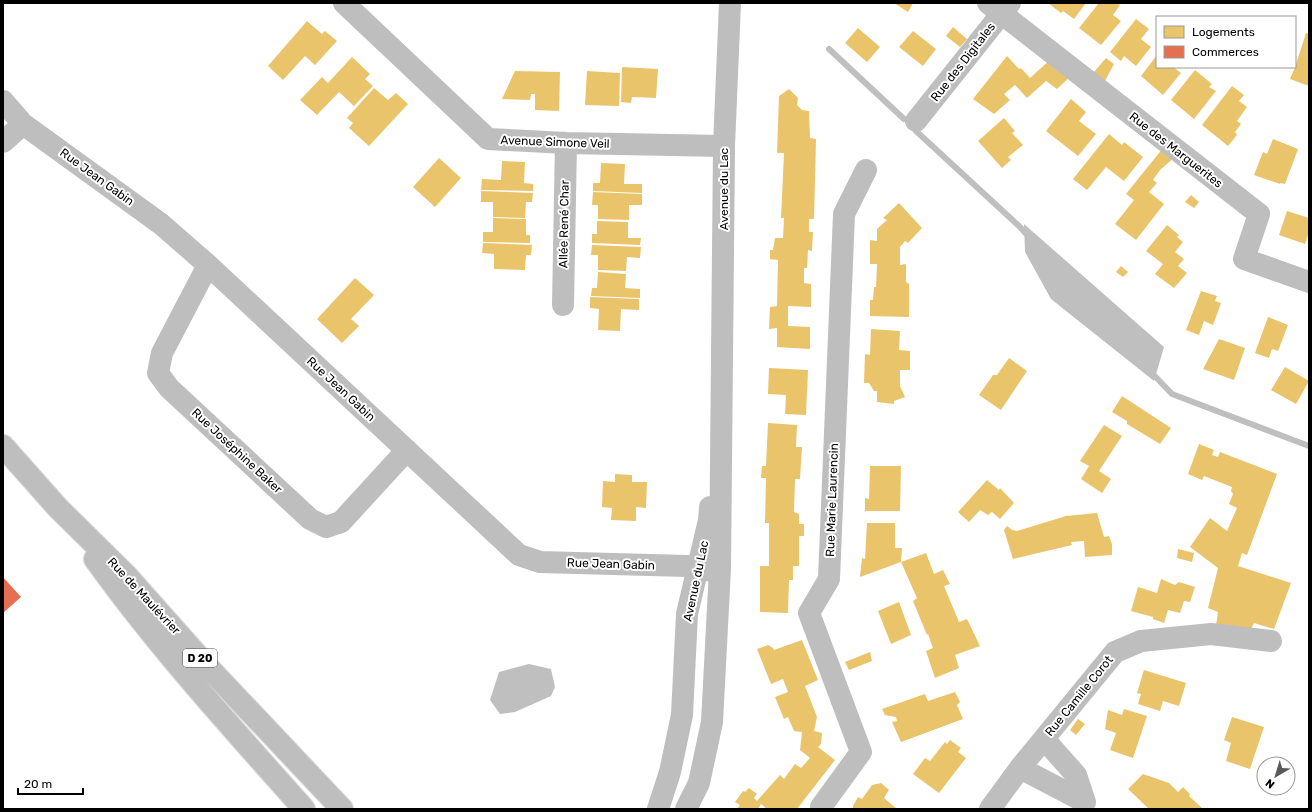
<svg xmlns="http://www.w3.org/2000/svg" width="1312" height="812" viewBox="0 0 1312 812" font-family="Rubik,sans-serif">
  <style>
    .water { fill: #bfbfbf }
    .homes { fill: #e9c46a }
    .shops { fill: #e76f51 }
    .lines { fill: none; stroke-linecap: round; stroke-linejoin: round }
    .stream { stroke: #bfbfbf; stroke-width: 6 }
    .primary-casing { stroke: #dbdbdb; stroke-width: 24 }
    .minor { stroke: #bebebe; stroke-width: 22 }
    .tertiary { stroke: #bebebe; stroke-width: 22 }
    .primary { stroke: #bebebe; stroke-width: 22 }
    .labels { text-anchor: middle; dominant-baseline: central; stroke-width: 4; stroke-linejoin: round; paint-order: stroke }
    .shield { fill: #fff; stroke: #4c4c4c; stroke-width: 1 }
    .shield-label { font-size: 11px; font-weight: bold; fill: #000 }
    .street-label { font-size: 12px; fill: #000; stroke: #fff }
  </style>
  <rect width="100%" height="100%" fill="#fff"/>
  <path class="water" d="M 1024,224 L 1164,347 L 1154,381 L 1051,299 L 1025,252 Z
    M 529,664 L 551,669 L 555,687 L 551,696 L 515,712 L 500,714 L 490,700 L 499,672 Z"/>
  <path class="homes" d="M 894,3 L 913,3 L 908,12 Z
    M 1048,3 L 1086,3 L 1074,19 L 1063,11 L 1061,13 Z
    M 1099,3 L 1117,3 L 1120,5 L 1113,15 L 1121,21 L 1101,45 L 1079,28 Z
    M 1136,19 L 1149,29 L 1141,39 L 1151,47 L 1136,66 L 1124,56 L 1121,61 L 1110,52 Z
    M 307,21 L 322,34 L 325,31 L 337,41 L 315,65 L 305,56 L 283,80 L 268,66 Z
    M 953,27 L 967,39 L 960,47 L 946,36 Z
    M 858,28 L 880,47 L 867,62 L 845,43 Z
    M 913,31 L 936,49 L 923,66 L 899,47 Z
    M 1306,33 L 1309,34 L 1309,86 L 1290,79 L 1295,67 Z
    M 1157,55 L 1157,67 L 1173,67 L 1181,73 L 1163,95 L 1141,76 Z
    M 1007,56 L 1019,69 L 1021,68 L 1030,78 L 1051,59 L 1072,75 L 1057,89 L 1046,81 L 1027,98 L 1015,85 L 1004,94 L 1010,100 L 994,114 L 973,99 Z
    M 352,57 L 370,74 L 365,79 L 373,86 L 354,106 L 339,92 L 317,115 L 300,100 L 322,77 L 328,83 Z
    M 1106,58 L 1114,64 L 1105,81 L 1094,72 Z
    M 622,67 L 658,69 L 656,98 L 632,97 L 631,103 L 621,102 Z
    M 1195,70 L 1212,84 L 1209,87 L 1216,91 L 1194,119 L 1171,100 Z
    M 515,71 L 560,72 L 559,111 L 535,110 L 535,94 L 531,94 L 530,100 L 502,99 Z
    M 587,71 L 620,73 L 619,106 L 585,105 Z
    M 1232,86 L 1244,95 L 1239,101 L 1247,107 L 1237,121 L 1241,124 L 1235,132 L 1237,135 L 1228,146 L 1202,125 Z
    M 374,88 L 388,100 L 396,93 L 408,104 L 369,146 L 349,128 L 353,123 L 347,118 Z
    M 789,89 L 798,98 L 797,105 L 802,110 L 809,111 L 810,138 L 816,139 L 814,219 L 809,219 L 809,232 L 813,232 L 812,251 L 808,250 L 807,268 L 804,268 L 804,283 L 811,284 L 811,307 L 788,306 L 788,326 L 810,327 L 810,349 L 777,347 L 777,328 L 769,329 L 770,307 L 777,306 L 778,260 L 770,259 L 770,250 L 773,250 L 775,238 L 783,238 L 784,218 L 781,218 L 784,153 L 777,153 L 779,96 Z
    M 1071,99 L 1086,112 L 1079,121 L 1096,134 L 1078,156 L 1046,131 Z
    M 1004,118 L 1015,131 L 1012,133 L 1023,145 L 1008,157 L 1011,160 L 1002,168 L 978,141 Z
    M 1109,134 L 1122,145 L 1124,142 L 1143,157 L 1124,181 L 1106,167 L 1087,190 L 1073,179 Z
    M 1273,139 L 1298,149 L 1285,184 L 1280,183 L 1280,184 L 1254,175 L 1263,152 L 1267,154 Z
    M 1163,148 L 1175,157 L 1160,170 L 1153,180 L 1157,183 L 1149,192 L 1164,204 L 1136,240 L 1115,224 L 1134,200 L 1126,194 Z
    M 439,158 L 461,178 L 435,207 L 413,187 Z
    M 502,161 L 525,162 L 524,183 L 533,184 L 533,191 L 481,190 L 482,179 L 501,180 Z
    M 601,163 L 625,164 L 624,184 L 642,184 L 642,193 L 593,191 L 593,183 L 600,183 Z
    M 481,191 L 533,193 L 532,202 L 526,202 L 525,218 L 493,217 L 493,202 L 481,202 Z
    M 593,192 L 642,194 L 642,205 L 629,205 L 629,220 L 598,219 L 598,205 L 592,205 Z
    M 1191,195 L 1199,202 L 1194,208 L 1185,202 Z
    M 899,203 L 922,228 L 908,243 L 905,241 L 900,247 L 900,265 L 906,264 L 906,282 L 909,284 L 909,317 L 870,316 L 870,300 L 873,300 L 874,287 L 876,287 L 877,264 L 870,264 L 870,240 L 877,241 L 877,229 L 887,220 L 883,218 Z
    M 1287,211 L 1309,218 L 1309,232 L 1305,244 L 1279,235 Z
    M 493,218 L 526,219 L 526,235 L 530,235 L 530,243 L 483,242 L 483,232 L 493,232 Z
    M 597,221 L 628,222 L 628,238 L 641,238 L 640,245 L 592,243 L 592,234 L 597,234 Z
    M 1167,225 L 1179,235 L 1177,237 L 1183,242 L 1175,252 L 1184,259 L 1178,266 L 1187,273 L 1174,288 L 1155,274 L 1163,264 L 1146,251 Z
    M 483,243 L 532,245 L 531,255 L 526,255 L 525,270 L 494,269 L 494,254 L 482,253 Z
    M 592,245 L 641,247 L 640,258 L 627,257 L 626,271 L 598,270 L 598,255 L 591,255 Z
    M 1121,266 L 1128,272 L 1123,277 L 1116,272 Z
    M 598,272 L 626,274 L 625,288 L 640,289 L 640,298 L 591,296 L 592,288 L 597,288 Z
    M 355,278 L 374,295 L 351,319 L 359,326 L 342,343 L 317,319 Z
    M 1201,291 L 1217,296 L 1215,301 L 1221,303 L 1213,325 L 1204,321 L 1199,335 L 1186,330 Z
    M 590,297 L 639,299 L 639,310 L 621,309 L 620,331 L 598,330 L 599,309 L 590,308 Z
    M 1268,317 L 1288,325 L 1278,351 L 1272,349 L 1269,358 L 1255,353 Z
    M 871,329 L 900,331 L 899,350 L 910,351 L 910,370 L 900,370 L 900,386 L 905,397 L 894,401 L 894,404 L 877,402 L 877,391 L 874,391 L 869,383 L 864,383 L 865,354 L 870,355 Z
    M 1219,339 L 1245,348 L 1234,380 L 1203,369 Z
    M 1009,358 L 1027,371 L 1001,410 L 979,395 L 993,375 L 997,375 Z
    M 1285,367 L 1309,381 L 1296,404 L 1271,390 Z
    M 769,368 L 808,370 L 806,415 L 785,414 L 786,395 L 768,394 Z
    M 1122,396 L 1171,428 L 1160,444 L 1127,424 L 1127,421 L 1112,412 Z
    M 768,423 L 797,425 L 796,447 L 802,447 L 800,479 L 795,479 L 794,512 L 799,514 L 799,524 L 804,524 L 804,536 L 799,536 L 799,566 L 793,566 L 793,580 L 789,580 L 788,613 L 760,612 L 760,566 L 769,566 L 769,523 L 765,523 L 766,478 L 761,478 L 762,466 L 766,466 Z
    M 1104,425 L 1122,436 L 1099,471 L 1111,479 L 1102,493 L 1081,479 L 1089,466 L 1080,461 Z
    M 1199,444 L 1214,450 L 1212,455 L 1218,457 L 1220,452 L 1277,474 L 1247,555 L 1242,553 L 1238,566 L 1291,583 L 1274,629 L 1254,623 L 1249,633 L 1216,625 L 1218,612 L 1208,608 L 1218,568 L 1190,547 L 1210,518 L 1227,531 L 1237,508 L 1229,504 L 1233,494 L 1231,491 L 1232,487 L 1204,476 L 1202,480 L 1188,474 Z
    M 870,466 L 901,466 L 900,511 L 865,511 L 865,498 L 869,499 Z
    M 615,474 L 632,475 L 632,482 L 647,482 L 646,508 L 636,507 L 636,521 L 611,520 L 612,508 L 602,507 L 603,481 L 615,482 Z
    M 987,480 L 999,490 L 1000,488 L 1014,503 L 1000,519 L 992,512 L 988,515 L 980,510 L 969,522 L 958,512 Z
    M 1097,513 L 1104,537 L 1109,536 L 1112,544 L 1112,555 L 1085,557 L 1084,541 L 1071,542 L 1072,545 L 1013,559 L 1004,530 L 1007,526 L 1012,530 L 1017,531 L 1066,516 Z
    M 867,523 L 895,523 L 895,548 L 902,548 L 901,562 L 860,577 L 862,558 L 865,559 Z
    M 1178,549 L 1194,553 L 1192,562 L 1177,558 Z
    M 926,553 L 934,574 L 943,570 L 950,584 L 944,586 L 959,622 L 967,619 L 980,646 L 955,655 L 959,668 L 935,678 L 926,651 L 933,648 L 928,634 L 927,635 L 913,601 L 917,598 L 901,562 Z
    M 1161,579 L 1175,585 L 1179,582 L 1195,587 L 1190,602 L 1184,601 L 1180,613 L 1168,610 L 1164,623 L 1153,619 L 1153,617 L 1131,611 L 1138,587 L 1157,593 Z
    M 899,602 L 911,635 L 891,644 L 878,611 Z
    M 802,640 L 818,680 L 805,686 L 817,717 L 814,731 L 822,733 L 821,744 L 818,747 L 835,760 L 797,809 L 767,809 L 761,804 L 758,809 L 737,809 L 740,805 L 735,802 L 743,791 L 745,792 L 749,788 L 757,794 L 754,798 L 757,801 L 780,775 L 784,779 L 795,764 L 801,768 L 810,758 L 800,750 L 802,732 L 794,731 L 788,717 L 784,719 L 775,697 L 788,692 L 783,679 L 771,684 L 757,649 L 768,645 L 773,648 L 774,650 Z
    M 870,652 L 872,661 L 849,670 L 845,662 Z
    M 1144,670 L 1186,683 L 1179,706 L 1163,701 L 1160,711 L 1138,704 L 1141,694 L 1137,693 Z
    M 955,692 L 960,702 L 957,705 L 963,719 L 901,742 L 892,722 L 897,721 L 896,717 L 885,715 L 882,709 L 925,694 L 928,701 Z
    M 1124,709 L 1147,716 L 1133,758 L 1110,750 L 1116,733 L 1105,729 L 1108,710 L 1122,715 Z
    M 1232,717 L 1264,727 L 1250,769 L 1226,761 L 1231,743 L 1224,740 Z
    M 1078,719 L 1085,724 L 1076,735 L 1070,730 Z
    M 950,740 L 961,748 L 958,752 L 966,758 L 939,793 L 913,774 L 925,758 L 930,761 L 945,742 L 947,744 Z
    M 1143,774 L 1169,783 L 1178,792 L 1183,787 L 1190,794 L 1189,796 L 1203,809 L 1149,809 L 1128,789 Z
    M 881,783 L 889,790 L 884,798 L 897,809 L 853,809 L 853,806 L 858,797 L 862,799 L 872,785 Z"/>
  <path class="shops" d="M 3,577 L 21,597 L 3,613 Z"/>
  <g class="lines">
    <path class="stream" d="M 829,49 L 904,119
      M 916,131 L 1019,226 L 1029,237
      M 1150,371 L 1172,394 L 1309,446"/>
    <defs>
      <path id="primary" d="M 3,446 L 58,508 L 126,575 L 206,665 L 342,809
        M 95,559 C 158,647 232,728 304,809"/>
    </defs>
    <use href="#primary" class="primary-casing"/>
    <path class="minor" d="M 344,3 L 488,139 L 566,143 L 724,146
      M 988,3 L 1259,214 L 1244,259 L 1309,282
      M 3,101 L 23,124 L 161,224 L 208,265 L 519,555 L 540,562 L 687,566 L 717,572
      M 916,121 L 1010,3
      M 3,142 L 23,124
      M 208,265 L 162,353 L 158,373 L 169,388 L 310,519 L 326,527 L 341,522 L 407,450
      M 563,305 L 566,143
      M 1020,768 L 1085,802 L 1076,775 L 1044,739
      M 821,809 L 821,807 L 861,752 L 809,613 L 829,579 L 844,214 L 866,170
      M 990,809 L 1020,768 L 1115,652 L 1141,641 L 1211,634 L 1271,641"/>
    <path class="tertiary" d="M 658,809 L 670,772 L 682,715 L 687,614 L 709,520 L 710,507
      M 686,809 L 699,783 L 712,722 L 720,569 L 724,146 L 730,3"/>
    <use href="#primary" class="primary"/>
  </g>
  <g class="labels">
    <rect class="shield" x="183" y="649" width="34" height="18" rx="3"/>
    <g class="shield-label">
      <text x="200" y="658">D 20</text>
    </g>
    <g class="street-label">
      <text transform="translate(963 62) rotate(-52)">Rue des Digitales</text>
      <text transform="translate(555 142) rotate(2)">Avenue Simone Veil</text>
      <text transform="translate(1176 150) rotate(38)">Rue des Marguerites</text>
      <text transform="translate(97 177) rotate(36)">Rue Jean Gabin</text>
      <text transform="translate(724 189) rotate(-90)">Avenue du Lac</text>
      <text transform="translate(564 224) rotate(-89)">Allée René Char</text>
      <text transform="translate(341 389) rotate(43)">Rue Jean Gabin</text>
      <text transform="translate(237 451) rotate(43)">Rue Joséphine Baker</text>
      <text transform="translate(832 500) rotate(-88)">Rue Marie Laurencin</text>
      <text transform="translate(611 564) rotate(2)">Rue Jean Gabin</text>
      <text transform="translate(696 581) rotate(-78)">Avenue du Lac</text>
      <text transform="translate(144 596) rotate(47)">Rue de Maulévrier</text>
      <text transform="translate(1079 696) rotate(-51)">Rue Camille Corot</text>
    </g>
  </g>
  <rect width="1312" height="812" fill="none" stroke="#000000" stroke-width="8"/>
  <rect x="1156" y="16" width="140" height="52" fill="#ffffff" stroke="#999999"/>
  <rect x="1164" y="26" width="20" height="12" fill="#e9c46a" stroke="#999999"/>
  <text x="1192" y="36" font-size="12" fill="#000000">Logements</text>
  <rect x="1164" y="46" width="20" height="12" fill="#e76f51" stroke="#999999"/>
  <text x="1192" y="56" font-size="12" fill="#000000">Commerces</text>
  <g transform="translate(1276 776) rotate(218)"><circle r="19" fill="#ffffff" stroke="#999999"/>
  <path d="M0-3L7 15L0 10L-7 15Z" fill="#595959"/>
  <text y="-6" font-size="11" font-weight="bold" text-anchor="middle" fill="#000000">N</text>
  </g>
  <path d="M18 788v6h65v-6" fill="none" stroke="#000000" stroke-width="2"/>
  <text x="24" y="788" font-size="12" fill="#000000" stroke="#ffffff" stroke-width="3" paint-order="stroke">20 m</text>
</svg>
